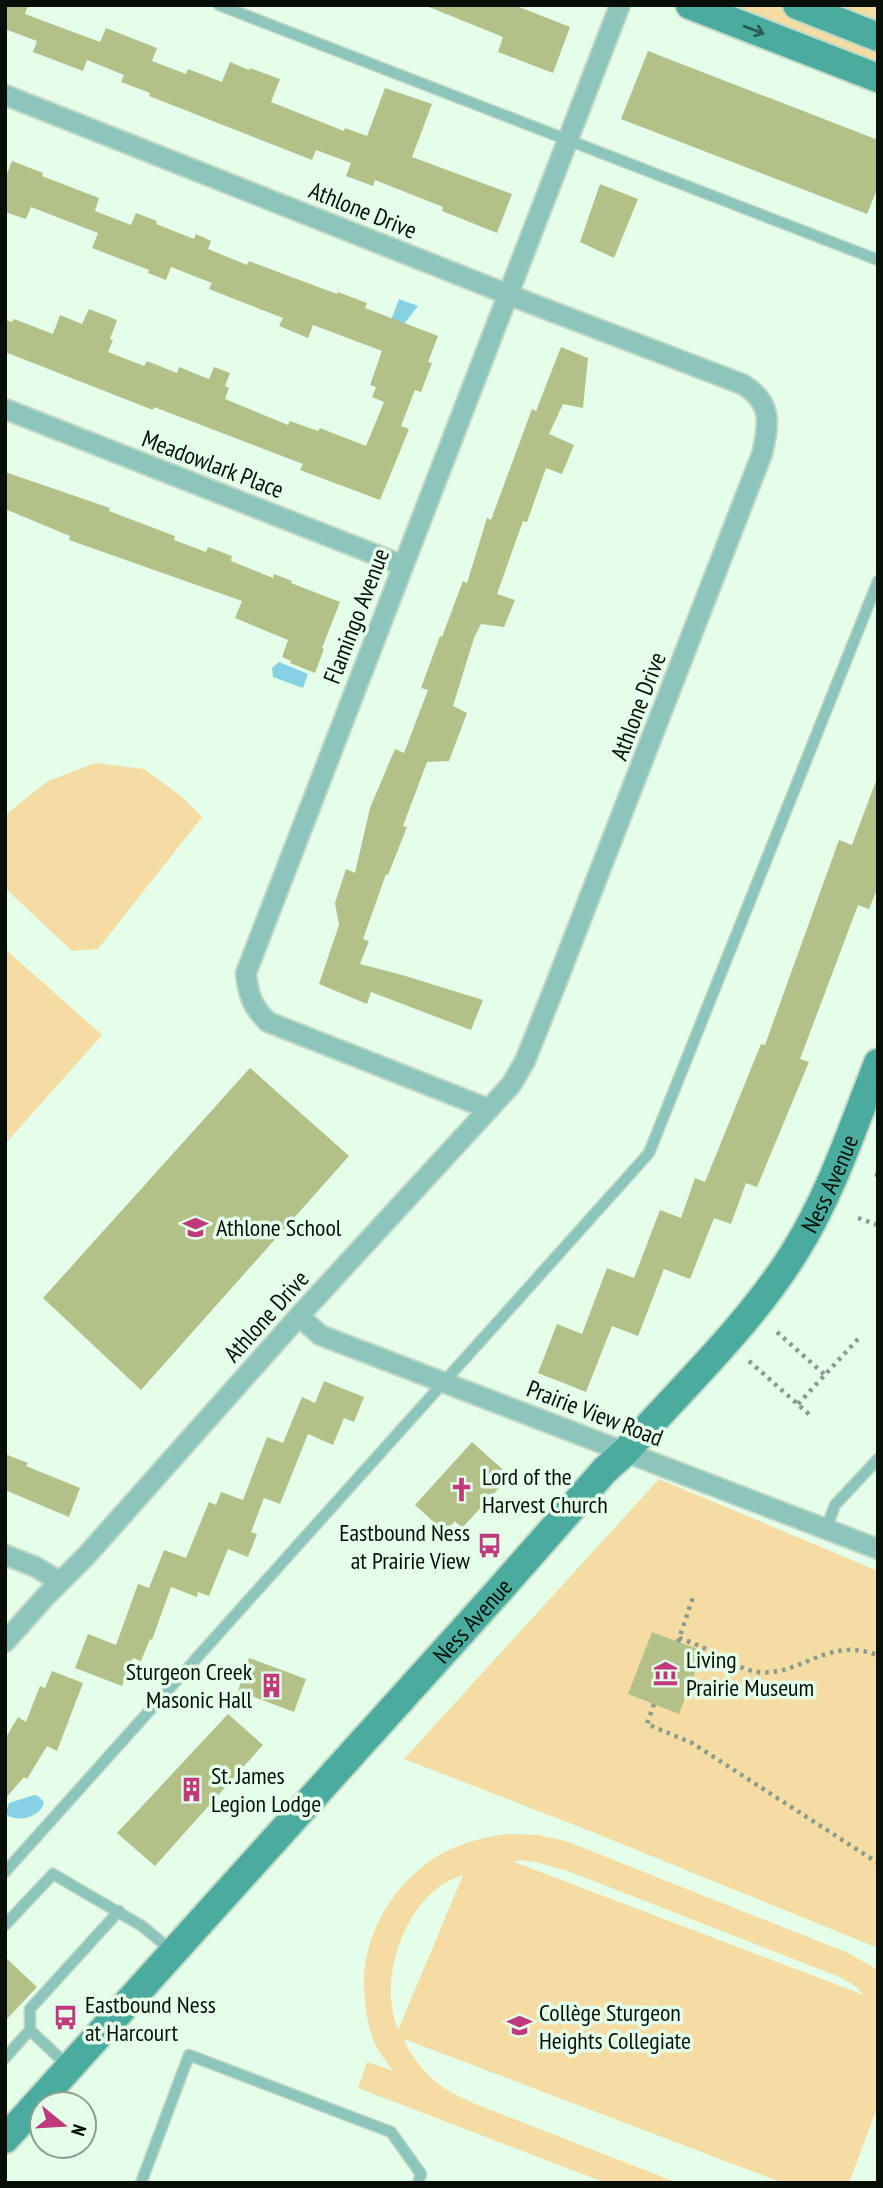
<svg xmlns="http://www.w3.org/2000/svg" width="883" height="2188" viewBox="0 0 883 2188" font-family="'PT Sans Narrow',sans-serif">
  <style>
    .green { fill: #f4dca3; fill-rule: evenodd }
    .water { fill: #86d1e3 }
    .building { fill: #b3c188 }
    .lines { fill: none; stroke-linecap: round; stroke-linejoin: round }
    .lane-casing { stroke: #c1d8c5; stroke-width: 13 }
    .street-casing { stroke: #c1d8c5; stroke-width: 23 }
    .secondary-casing { stroke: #c1d8c5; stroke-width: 32 }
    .path { stroke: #899b8c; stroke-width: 4.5; stroke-dasharray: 3.5 5; stroke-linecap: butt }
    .lane { stroke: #8bc5bb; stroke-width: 10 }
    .street { stroke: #8bc5bb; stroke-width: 19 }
    .secondary { stroke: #4aac9f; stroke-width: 28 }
    .oneway { stroke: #285e54 }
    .labels { text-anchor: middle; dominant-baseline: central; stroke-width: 7; stroke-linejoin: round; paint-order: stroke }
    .street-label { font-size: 24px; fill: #070f08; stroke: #e4fee9 }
    .poi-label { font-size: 24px; fill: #070f08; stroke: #e4fee9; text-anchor: start }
  </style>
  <rect width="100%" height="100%" fill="#e4fee9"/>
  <path class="green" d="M 690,5 L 878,5 L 878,78 Z
    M 96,763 L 144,769 L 181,796 L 202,817 L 98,949 L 72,951 L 5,888 L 5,815 L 48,781 Z
    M 5,949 L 102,1035 L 5,1144 Z
    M 659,1479 L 878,1571 L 878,1948 L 590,1831 L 404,1759 Z
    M 508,1834 L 538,1835 L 566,1841 L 848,1953 L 878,1970 L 878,2105 L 849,2183 L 778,2181 L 404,2039 C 410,2057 431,2081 449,2091 C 457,2096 466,2099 475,2104 L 678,2183 L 606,2183 L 358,2088 L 367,2062 L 393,2071 C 387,2062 379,2053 375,2044 C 367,2026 365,2005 364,1986 C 363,1926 404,1866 461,1845 C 477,1839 492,1836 508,1834 ZM 521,1860 L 536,1862 L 568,1871 L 842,1978 L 855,1986 L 864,1995 L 514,1862 ZM 463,1875 L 399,2028 L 398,2029 C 376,1978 408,1890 463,1875 Z"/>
  <path class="water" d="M 399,299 L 418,306 L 404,324 L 385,336 Z
    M 279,662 L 308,674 L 303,688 L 273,677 L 272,668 Z
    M 34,1795 L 38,1796 L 44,1802 C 41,1817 20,1822 8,1816 L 6,1811 L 9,1803 Z"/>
  <path class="building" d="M 5,5 L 28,5 L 25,14 L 100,42 L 106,28 L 157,48 L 152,61 L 186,74 L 188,69 L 222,82 L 230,62 L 249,70 L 250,68 L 280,79 L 271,102 L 344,131 L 345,128 L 367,136 L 385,88 L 432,104 L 412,157 L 512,194 L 497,233 L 442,211 L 443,207 L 375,180 L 373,186 L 346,176 L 351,163 L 316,150 L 312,160 L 149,96 L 150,93 L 121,82 L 124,75 L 87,60 L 83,71 L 33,52 L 37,41 L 5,29 Z
    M 424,5 L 514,5 L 570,27 L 553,73 L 498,52 L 503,37 Z
    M 648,51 L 878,140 L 878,187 L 867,214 L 621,119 Z
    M 12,161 L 43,173 L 42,176 L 99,198 L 95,211 L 131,225 L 136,213 L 157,221 L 156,224 L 194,239 L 196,234 L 211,241 L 208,249 L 247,265 L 249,261 L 337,294 L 338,292 L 367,303 L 365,308 L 438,336 L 428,362 L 432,363 L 421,392 L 415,390 L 401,426 L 409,429 L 380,500 L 300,470 L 303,464 L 154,407 L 153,410 L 5,352 L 5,320 L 12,322 L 14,319 L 53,334 L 60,315 L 82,324 L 89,309 L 117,320 L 110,339 L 113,340 L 108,352 L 144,366 L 147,361 L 177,373 L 179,367 L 209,379 L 214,367 L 230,373 L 225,386 L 229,388 L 225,399 L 288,425 L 290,421 L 318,431 L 320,428 L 366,446 L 384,402 L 372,397 L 376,387 L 370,385 L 382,351 L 313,325 L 308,338 L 279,326 L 283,318 L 209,289 L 212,283 L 171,267 L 166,280 L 148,273 L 149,270 L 92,248 L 98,233 L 31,207 L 26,219 L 5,212 L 5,179 Z
    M 600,184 L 638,199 L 614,258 L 580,242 Z
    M 561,347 L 588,358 L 583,408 L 563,404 L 549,434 L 574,445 L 562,474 L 546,468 L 527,522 L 523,521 L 497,594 L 515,600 L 504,627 L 481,624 L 474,638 L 453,706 L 467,713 L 449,761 L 427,762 L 403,826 L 407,827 L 388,875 L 386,874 L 363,939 L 369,941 L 360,964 L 402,975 L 483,1000 L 471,1030 L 371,992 L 367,1004 L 319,984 L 339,925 L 335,903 L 346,869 L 355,873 L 370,808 L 395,749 L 404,753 L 428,690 L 421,688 L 440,636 L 442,637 L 463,581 L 467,583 L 487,518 L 491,520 L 532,409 L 536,411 Z
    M 5,472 L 110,508 L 109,511 L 175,536 L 174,540 L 206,552 L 208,547 L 232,556 L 231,561 L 273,578 L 274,574 L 292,581 L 291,583 L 340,602 L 322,648 L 324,649 L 315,673 L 290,663 L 291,661 L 282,657 L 288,640 L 235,618 L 242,601 L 69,540 L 70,536 L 5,509 Z
    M 876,781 L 878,781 L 878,887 L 869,909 L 858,905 L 800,1059 L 809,1062 L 757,1187 L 746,1183 L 731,1224 L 714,1218 L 690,1279 L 664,1269 L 638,1336 L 612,1326 L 586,1392 L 538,1373 L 557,1324 L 582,1334 L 607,1268 L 634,1278 L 660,1210 L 681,1218 L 695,1178 L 705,1182 L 761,1044 L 765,1045 L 839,840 L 852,845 Z
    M 250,1068 L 349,1156 L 141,1390 L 43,1298 Z
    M 324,1381 L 364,1397 L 354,1422 L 344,1418 L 333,1445 L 308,1434 L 280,1504 L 264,1498 L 251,1532 L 257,1534 L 248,1557 L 228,1549 L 209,1596 L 198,1592 L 197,1597 L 171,1587 L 152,1640 L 150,1639 L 141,1661 L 133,1658 L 122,1686 L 75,1668 L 88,1634 L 116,1645 L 138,1584 L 149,1588 L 164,1550 L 186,1558 L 209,1502 L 216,1505 L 221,1492 L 243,1500 L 267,1437 L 283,1443 L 302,1397 L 315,1403 Z
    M 472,1442 L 510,1476 L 462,1528 L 455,1521 L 445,1532 L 415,1505 Z
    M 5,1454 L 28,1463 L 26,1466 L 80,1488 L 69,1517 L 5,1490 Z
    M 652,1632 L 703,1651 L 679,1714 L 628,1694 Z
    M 249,1658 L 306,1679 L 294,1712 L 238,1691 Z
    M 52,1671 L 83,1683 L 57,1751 L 47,1746 L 27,1779 L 24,1777 L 5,1799 L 5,1739 L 18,1717 L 26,1722 L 40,1686 L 45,1688 Z
    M 228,1714 L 263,1745 L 155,1866 L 117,1833 Z
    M 5,1957 L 37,1987 L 5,2021 Z"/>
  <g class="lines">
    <defs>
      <path id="lane" d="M 219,5 L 878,260
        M 826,1529 L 835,1505 L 878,1459
        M 5,1872 L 649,1153 L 878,581
        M 5,1925 L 53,1874 L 142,1926 L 171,1950
        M 5,2058 L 30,2030
        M 69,2067 L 30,2030 L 30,2009 L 119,1911
        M 141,2183 L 189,2055 L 391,2132 L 421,2174 L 418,2183"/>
      <path id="street" d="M 5,95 L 535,305 L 742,384 C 773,402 769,424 762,454 L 555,986 L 525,1061 L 511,1085 L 299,1316 L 87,1555 L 46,1596 L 5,1642
        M 5,409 L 402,565
        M 489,1109 L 268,1022 C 252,1007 248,994 246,973 C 368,650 495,328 620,5
        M 299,1316 L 320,1335 L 878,1549
        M 5,1555 L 36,1567 L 60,1582"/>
      <g id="secondary">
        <path d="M 690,5 L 878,78"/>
        <path d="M 797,5 L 878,37"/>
        <path id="s1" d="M 5,2139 L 495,1595 L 605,1470 L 625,1452 C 681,1389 750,1324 794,1253 C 831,1194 853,1127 878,1063"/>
      </g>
    </defs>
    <use href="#lane" class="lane-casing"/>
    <use href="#street" class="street-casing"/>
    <use href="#secondary" class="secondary-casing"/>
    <path class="path" d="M 875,1174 L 878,1175
      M 858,1218 L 878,1225
      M 777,1332 L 825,1375
      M 749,1361 L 811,1416
      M 798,1404 L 858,1339
      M 679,1638 C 687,1641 696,1644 704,1648 C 722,1656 738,1669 758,1672 C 790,1676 815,1652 846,1650 C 857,1649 867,1652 878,1655
      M 678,1642 L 693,1597
      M 654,1704 L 647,1724 L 692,1743 L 878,1863"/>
    <use href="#lane" class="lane"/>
    <use href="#street" class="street"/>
    <use href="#secondary" class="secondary"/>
  </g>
  <defs><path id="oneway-shaft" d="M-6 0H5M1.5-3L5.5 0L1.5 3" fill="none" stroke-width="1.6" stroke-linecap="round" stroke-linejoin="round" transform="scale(1.75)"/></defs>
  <use class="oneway" href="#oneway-shaft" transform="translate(754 30) rotate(21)"/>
  <defs>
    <symbol id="school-bare" viewBox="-9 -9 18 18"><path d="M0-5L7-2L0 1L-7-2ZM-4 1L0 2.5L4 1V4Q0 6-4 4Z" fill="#bf397c" stroke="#e4fee9" stroke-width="2.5" paint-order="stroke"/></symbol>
    <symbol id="church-bare" viewBox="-9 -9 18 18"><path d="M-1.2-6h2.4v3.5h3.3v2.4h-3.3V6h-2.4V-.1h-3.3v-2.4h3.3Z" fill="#bf397c" stroke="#e4fee9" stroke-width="2.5" paint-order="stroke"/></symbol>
    <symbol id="bus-bare" viewBox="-9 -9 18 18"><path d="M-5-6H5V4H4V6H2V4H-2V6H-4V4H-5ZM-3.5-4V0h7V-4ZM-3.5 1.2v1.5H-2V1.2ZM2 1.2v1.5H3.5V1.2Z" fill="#bf397c" stroke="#e4fee9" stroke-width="2.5" paint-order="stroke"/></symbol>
    <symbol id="museum-bare" viewBox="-9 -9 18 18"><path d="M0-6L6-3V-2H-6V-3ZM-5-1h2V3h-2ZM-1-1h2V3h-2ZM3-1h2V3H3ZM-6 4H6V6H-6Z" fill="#bf397c" stroke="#e4fee9" stroke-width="2.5" paint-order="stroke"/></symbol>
    <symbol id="building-bare" viewBox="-9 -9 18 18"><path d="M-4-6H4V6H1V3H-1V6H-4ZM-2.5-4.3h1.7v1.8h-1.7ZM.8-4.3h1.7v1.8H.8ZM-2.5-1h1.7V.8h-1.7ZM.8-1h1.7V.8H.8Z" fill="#bf397c" stroke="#e4fee9" stroke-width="2.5" paint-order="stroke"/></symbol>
  </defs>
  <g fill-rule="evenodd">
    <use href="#school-bare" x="178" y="1210" width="35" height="35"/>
    <use href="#church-bare" x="444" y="1472" width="35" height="35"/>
    <use href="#bus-bare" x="472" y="1528" width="35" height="35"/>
    <use href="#museum-bare" x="648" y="1656" width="35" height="35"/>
    <use href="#building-bare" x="254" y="1668" width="35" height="35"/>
    <use href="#building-bare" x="174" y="1772" width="35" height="35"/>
    <use href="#bus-bare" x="48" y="2000" width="35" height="35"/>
    <use href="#school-bare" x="502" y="2008" width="35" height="35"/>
  </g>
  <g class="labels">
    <g class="street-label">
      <text transform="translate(363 210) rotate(22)">Athlone Drive</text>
      <text transform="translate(213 464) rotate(21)">Meadowlark Place</text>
      <text transform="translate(356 616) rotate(-69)">Flamingo Avenue</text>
      <text transform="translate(638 706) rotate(-69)">Athlone Drive</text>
      <text stroke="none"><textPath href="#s1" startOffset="1265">Ness Avenue</textPath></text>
      <text transform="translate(266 1316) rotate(-48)">Athlone Drive</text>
      <text transform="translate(595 1413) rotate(21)">Prairie View Road</text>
      <text stroke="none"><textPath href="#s1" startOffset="698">Ness Avenue</textPath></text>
    </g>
    <g class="poi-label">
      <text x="216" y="1227">Athlone School</text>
      <text x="482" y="1476">Lord of the<tspan x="482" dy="28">Harvest Church</tspan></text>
      <text x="470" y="1532" text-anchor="end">Eastbound Ness<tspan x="470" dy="28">at Prairie View</tspan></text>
      <text x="686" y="1659">Living<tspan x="686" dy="28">Prairie Museum</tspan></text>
      <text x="252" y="1671" text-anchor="end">Sturgeon Creek<tspan x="252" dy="28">Masonic Hall</tspan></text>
      <text x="211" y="1775">St. James<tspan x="211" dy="28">Legion Lodge</tspan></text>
      <text x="85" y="2004">Eastbound Ness<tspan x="85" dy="28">at Harcourt</tspan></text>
      <text x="539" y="2012">Collège Sturgeon<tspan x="539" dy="28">Heights Collegiate</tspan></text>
    </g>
  </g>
  <rect width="883" height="2188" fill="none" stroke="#070f08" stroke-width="14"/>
  <g transform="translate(63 2125) rotate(108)"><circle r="33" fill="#e4fee9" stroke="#8c9e8f" stroke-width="2"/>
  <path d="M0-5L12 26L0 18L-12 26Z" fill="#bf397c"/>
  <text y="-10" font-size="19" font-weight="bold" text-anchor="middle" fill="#070f08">N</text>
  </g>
</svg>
